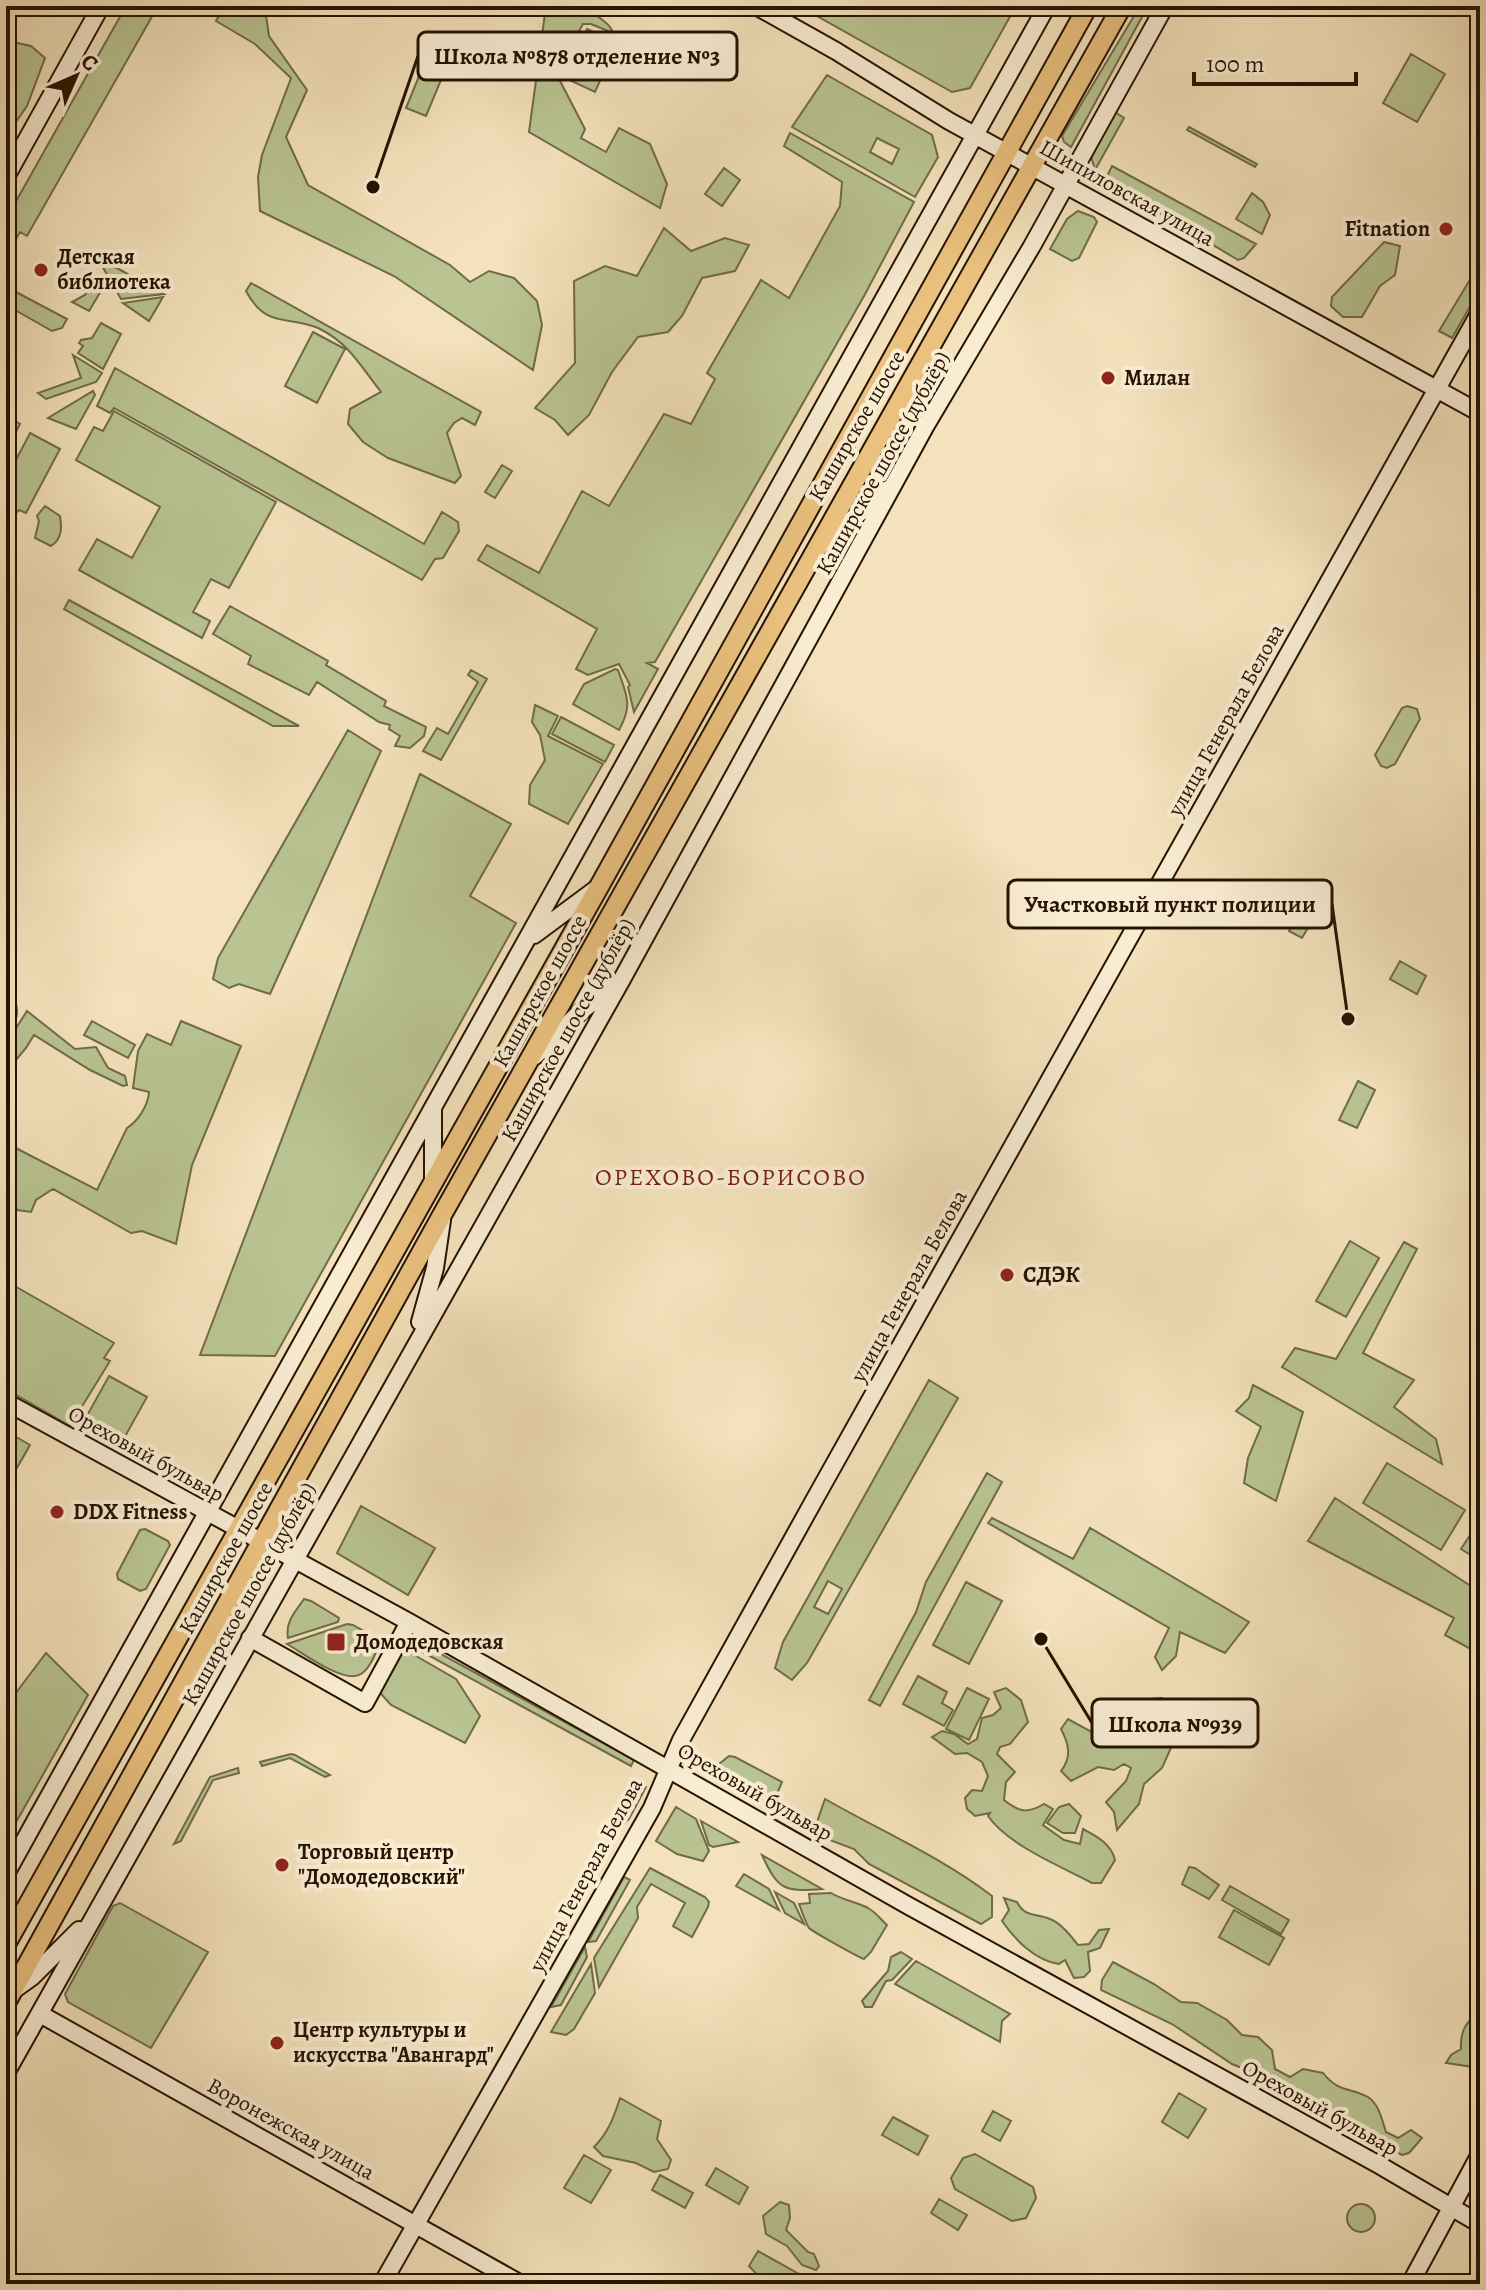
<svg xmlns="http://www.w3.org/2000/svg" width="1486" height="2290" viewBox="0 0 1486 2290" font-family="Alegreya,serif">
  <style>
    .green { fill: #b9c492; stroke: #6f6b49; stroke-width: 2; fill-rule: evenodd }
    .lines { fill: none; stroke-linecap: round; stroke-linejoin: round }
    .secondary-casing { stroke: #251200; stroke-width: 20 }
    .primary-casing { stroke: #251200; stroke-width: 22 }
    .secondary { stroke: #f8ecd3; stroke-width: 16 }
    .primary { stroke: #eac17e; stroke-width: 18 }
    .poi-dot { fill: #8f2418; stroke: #f8ecd3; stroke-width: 3 }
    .labels { text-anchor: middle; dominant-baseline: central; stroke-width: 8; stroke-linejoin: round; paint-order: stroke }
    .street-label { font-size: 22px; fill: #251200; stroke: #f8ecd3 }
    .poi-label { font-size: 22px; font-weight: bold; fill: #251200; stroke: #f8ecd3; text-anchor: start }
    .neighbourhood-label { font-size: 24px; letter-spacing: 2px; fill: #7a1f14; stroke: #f8ecd3 }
    .leader { fill: none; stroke: #251200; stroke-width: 3 }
    .callout-dot { fill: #251200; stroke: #f8ecd3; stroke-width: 3 }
    .callout { fill: #f8ecd3; stroke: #251200; stroke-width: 3 }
    .callout-label { font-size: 24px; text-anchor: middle; font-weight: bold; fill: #251200 }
  </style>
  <rect width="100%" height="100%" fill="#f4e2bc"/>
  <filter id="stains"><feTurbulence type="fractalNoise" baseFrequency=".0025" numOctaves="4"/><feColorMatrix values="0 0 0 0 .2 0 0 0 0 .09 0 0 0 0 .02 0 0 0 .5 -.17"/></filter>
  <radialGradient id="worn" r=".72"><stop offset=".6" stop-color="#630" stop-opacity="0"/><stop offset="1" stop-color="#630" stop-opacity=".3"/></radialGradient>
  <path class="green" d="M 126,6 L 158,6 L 27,236 L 20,232 L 6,257 L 6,219 Z
    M 224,6 L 266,6 L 265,9 L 269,36 L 307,90 L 286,137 L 308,185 L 450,265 L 470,282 L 489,271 L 514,278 L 537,301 L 542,325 L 533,370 L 394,276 L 260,211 L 258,177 L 262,155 L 291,78 L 255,44 L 216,21 Z
    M 546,6 L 589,6 C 594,18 610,21 613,33 L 591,24 L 583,24 L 561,63 L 559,79 L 585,129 L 581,138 L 606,152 L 619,128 L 650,144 L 667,184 L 660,208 L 529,132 Z
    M 813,6 L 1016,6 L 970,88 L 952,92 L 810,12 Z
    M 1140,6 L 1148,6 L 1071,147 L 1064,142 L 1062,136 Z
    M 587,29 L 617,43 L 595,92 L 565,78 Z
    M 6,36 L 13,42 L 31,46 L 45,58 L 27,106 L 6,136 Z
    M 1411,54 L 1445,74 L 1417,122 L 1383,103 Z
    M 426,59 L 446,68 L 426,116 L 406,108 Z
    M 827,75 L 932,135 L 938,157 L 915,197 L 792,127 ZM 877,138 L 899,149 L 892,164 L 870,152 Z
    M 1115,112 L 1124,118 L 1095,170 L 1091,156 Z
    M 1189,127 L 1257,164 L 1255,167 L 1187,130 Z
    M 790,133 L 914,202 L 864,296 L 655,662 L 647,663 L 658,669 L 634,712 L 628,687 L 630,685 L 619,664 L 588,675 L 576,669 L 597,629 L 478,560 L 487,545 L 539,573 L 582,491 L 609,506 L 664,414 L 691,424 L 715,379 L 707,373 L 761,280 L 789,298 L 840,206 L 842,182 L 784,146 Z
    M 1112,166 L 1256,244 L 1244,258 L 1238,260 L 1105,180 Z
    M 724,168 L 740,180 L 722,206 L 705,194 Z
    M 1252,193 L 1263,202 L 1270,215 L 1262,234 L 1236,219 Z
    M 1078,211 L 1094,217 L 1097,222 L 1079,258 L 1072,261 L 1050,249 L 1067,219 Z
    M 664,228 L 691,251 L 725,238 L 749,245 L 735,271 L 702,278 L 682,316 L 668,332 L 638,337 L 612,372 L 589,415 L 568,435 L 555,420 L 535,408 L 575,363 L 574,281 L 605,266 L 637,276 Z
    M 1384,242 L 1400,246 L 1395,275 L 1380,286 L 1362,317 L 1343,317 L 1331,306 L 1332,297 Z
    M 97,257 L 164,294 L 121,299 Z
    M 1480,263 L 1480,289 L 1452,338 L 1439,331 Z
    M 96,278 L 101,291 L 89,311 L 72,302 L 85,295 Z
    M 251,283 L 481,412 L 475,425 L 462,418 L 454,423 L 447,433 L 461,476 L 455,483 L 388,458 L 363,442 L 348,424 L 350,409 L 381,392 C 361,367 350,344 320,329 C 290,314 267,331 246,291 Z
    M 16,292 L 67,319 L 62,328 L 52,331 L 8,306 Z
    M 163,297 L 149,321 L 123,303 Z
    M 101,323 L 121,334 L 103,369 L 78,353 L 83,346 L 79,343 L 81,340 L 92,338 Z
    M 313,332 L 345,349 L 317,403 L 285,386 Z
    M 73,355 L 102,373 L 96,382 L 46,399 L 38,393 L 81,378 Z
    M 115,368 L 424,544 L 442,512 L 458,522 L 459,531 L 443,558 L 435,559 L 422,580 L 114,408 L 110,413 L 97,406 Z
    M 93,391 L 95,395 L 76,429 L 48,418 Z
    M 114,411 L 276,502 L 229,588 L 211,579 L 193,612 L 210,621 L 202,638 L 79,570 L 97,539 L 132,558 L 160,507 L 76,460 L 94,427 L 103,431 Z
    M 6,416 L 20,424 L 6,451 Z
    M 30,433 L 60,449 L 26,513 L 19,510 L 6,523 L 6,479 Z
    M 502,465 L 512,471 L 495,498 L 485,492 Z
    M 45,506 L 60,516 C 62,528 62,539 51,546 L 35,538 L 39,521 L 37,516 Z
    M 69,600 L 299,726 L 273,726 L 64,609 Z
    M 230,606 L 328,661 L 326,665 L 386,701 L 384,706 L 426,727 L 424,736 L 410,748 L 395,746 L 400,736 L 389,729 L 390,725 L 379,722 L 317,682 L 309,695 L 248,664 L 251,656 L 213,634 Z
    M 615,669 L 618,670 C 627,696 633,705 619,730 L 573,704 L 584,684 Z
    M 471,670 L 487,679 L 441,760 L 423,751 L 437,728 L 448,734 L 478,682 L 468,675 Z
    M 535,705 L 558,716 L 548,736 L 603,764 L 568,824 L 529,804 L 530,785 L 545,760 L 540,735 L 532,722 Z
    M 1407,706 L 1417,709 L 1420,719 L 1395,764 L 1387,768 L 1381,766 L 1375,755 L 1402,708 Z
    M 561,717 L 614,745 L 605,762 L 552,734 Z
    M 348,730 L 381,751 L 270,994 L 239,984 L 229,988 L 213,979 L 218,958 Z
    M 420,774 L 511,824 L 470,896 L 516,923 L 275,1356 L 200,1355 Z
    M 1298,913 L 1312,921 L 1302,938 L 1289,931 Z
    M 1400,961 L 1426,976 L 1417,994 L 1390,979 Z
    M 6,987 C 24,1006 17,1022 6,1041 L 6,1017 L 9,1018 Z
    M 27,1011 L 75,1049 L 96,1047 L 108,1068 L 125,1076 L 127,1085 L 123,1086 L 90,1070 L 34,1035 L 26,1048 L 6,1072 L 6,1044 Z
    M 92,1021 L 135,1045 L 128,1058 L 84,1035 Z
    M 181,1021 L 241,1046 L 192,1165 L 176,1244 L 142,1231 L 131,1233 L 53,1189 L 36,1200 L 31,1212 L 17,1210 L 14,1200 L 6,1196 L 6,1143 L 97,1190 L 127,1128 C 138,1121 148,1106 149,1092 L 133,1088 L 138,1051 L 147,1034 L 171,1045 Z
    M 1358,1081 L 1375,1090 L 1357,1128 L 1339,1120 Z
    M 1350,1241 L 1379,1258 L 1346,1317 L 1316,1301 Z
    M 1404,1242 L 1417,1249 L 1363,1353 L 1414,1380 L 1394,1407 L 1436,1439 L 1442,1464 L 1282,1367 L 1295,1348 L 1336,1359 Z
    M 6,1281 L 114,1343 L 104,1358 L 110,1361 L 70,1426 L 6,1389 Z
    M 109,1376 L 147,1397 L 122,1442 L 84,1421 Z
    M 929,1380 L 958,1398 L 807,1663 L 792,1680 L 775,1668 L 783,1642 ZM 828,1581 L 842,1589 L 828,1614 L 814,1607 Z
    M 1253,1385 L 1303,1412 L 1276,1501 L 1244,1483 L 1248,1458 L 1261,1427 L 1236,1411 L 1249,1398 Z
    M 6,1431 L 30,1445 L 6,1487 Z
    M 1387,1463 L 1465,1510 L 1441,1550 L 1363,1503 Z
    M 987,1473 L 1002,1482 L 880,1706 L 869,1700 L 916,1612 L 926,1582 Z
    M 1335,1498 L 1480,1592 L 1480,1654 L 1445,1635 L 1454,1618 L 1308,1541 Z
    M 361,1506 L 435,1548 L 408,1595 L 337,1553 Z
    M 992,1518 L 1073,1559 L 1090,1528 L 1249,1622 L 1225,1653 L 1180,1632 L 1176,1656 L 1162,1670 L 1155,1657 L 1169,1628 L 988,1523 Z
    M 145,1529 L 168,1541 L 170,1545 L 146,1589 L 140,1591 L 118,1579 L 117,1574 L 140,1530 Z
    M 1472,1532 L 1480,1537 L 1480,1561 L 1461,1549 Z
    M 966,1582 L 1002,1601 L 969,1664 L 933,1645 Z
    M 304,1599 L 311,1601 L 339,1618 L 338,1622 L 288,1638 C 285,1622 295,1612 304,1599 Z
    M 347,1624 L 353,1625 L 381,1641 C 376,1651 371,1668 361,1674 C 345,1685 303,1653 287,1644 Z
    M 410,1641 L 421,1643 L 634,1760 L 631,1766 L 406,1643 Z
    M 402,1648 L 456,1679 L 480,1716 L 465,1743 L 391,1705 L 382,1695 L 380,1690 Z
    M 46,1653 L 88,1695 L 6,1840 L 6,1706 Z
    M 918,1676 L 947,1692 L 942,1703 L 953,1710 L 944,1726 L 903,1704 Z
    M 967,1688 L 989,1699 L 969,1740 L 946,1729 Z
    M 1006,1688 L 1021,1700 L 1028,1722 L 1010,1744 L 1000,1747 L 997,1754 L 1015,1772 L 1006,1782 L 1004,1800 C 1019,1812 1027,1814 1044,1804 L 1053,1809 L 1043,1825 L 1064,1840 L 1080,1844 L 1083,1829 C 1096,1836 1111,1843 1115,1860 L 1101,1883 L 1092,1883 C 1060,1866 1008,1845 988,1816 L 990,1813 L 975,1816 L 967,1809 L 965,1798 L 972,1790 L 982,1791 L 988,1776 L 982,1762 L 967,1753 L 955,1754 L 932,1737 L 942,1731 L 954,1734 L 968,1744 L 977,1739 L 982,1718 L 993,1715 L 1001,1708 L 994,1692 Z
    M 1162,1698 L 1169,1734 L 1174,1741 L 1162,1768 L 1144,1784 L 1139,1804 L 1117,1830 L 1114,1812 L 1106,1802 L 1126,1781 L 1131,1768 L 1124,1764 L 1114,1770 L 1098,1767 L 1071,1781 L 1061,1771 C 1072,1757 1069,1744 1061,1729 L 1068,1719 L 1097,1735 L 1111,1729 L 1134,1700 Z
    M 291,1754 L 295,1755 L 330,1775 L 325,1777 L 290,1758 L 262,1766 L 260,1762 Z
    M 729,1756 L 735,1757 L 782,1782 L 773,1804 C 744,1800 731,1790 714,1768 Z
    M 238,1768 L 239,1773 L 213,1780 L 181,1841 L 174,1844 L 210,1777 Z
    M 642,1785 L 646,1787 L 629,1819 L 619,1829 L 614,1829 L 636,1788 Z
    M 825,1799 C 881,1831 941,1857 992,1896 L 992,1917 L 981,1924 L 869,1864 L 854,1849 L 819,1836 L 809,1827 L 817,1822 Z
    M 1069,1804 L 1081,1816 L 1075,1833 L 1063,1833 L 1047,1823 L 1059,1807 Z
    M 676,1807 L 696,1819 L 709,1851 L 703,1861 L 677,1854 L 656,1841 Z
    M 701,1821 L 738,1842 L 713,1847 L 709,1845 Z
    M 762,1855 L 822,1889 C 784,1892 778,1890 762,1855 Z
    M 1189,1867 L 1195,1868 L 1219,1885 L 1209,1899 L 1182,1884 Z
    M 650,1868 L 705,1897 L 709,1902 L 708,1907 L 692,1937 L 673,1926 L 685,1903 L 651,1884 L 637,1907 L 638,1918 L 599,1987 L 594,1958 Z
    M 744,1874 L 769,1889 L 779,1910 L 736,1886 Z
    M 624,1877 L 630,1880 L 596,1941 L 588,1942 Z
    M 1230,1886 L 1289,1920 L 1281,1934 L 1222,1900 Z
    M 775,1892 L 794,1903 L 804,1924 L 785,1913 Z
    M 831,1893 C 843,1900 856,1902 868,1908 C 877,1913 880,1919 887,1925 L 871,1952 L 864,1959 C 860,1958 813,1932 809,1928 C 805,1922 802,1911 799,1904 L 810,1903 L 809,1894 Z
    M 1004,1898 L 1017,1902 C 1025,1918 1036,1913 1050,1919 C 1061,1923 1071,1936 1078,1945 L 1089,1944 L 1099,1930 L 1109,1929 L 1100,1948 L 1088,1952 L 1090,1971 L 1084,1977 L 1074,1978 L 1065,1960 L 1059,1964 C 1036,1961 1015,1940 1002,1921 L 1009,1910 Z
    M 120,1903 L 208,1952 L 151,2048 L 68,2002 L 65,1994 L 113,1906 Z
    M 1234,1910 L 1284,1938 L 1269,1965 L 1219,1937 Z
    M 585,1947 L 587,1957 L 561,2005 L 551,2007 Z
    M 901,1952 L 912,1959 L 892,1980 L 886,1981 L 872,2007 L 865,2007 L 862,2001 L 888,1971 L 891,1957 Z
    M 916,1961 L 1010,2014 L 1002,2021 L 1000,2042 L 895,1984 Z
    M 1113,1962 L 1154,1984 L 1181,2002 L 1197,2003 L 1227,2020 L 1242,2035 L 1258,2037 L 1272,2050 L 1275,2069 L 1290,2077 L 1303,2069 L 1323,2073 C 1339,2093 1350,2087 1368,2097 C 1379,2104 1382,2120 1386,2132 L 1398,2138 L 1411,2130 L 1422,2138 L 1409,2153 L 1402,2155 L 1311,2108 L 1259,2075 L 1232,2064 L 1172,2024 L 1101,1990 L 1102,1980 Z
    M 591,1964 L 595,1993 L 574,2029 L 566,2035 L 551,2032 Z
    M 1480,2014 L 1480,2068 L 1446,2063 L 1451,2055 L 1461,2049 C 1460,2034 1465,2020 1480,2014 Z
    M 1179,2093 L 1206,2109 L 1188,2138 L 1162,2122 Z
    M 620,2098 L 661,2121 L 657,2139 L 671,2160 L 668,2169 L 654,2172 L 636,2163 L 603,2156 L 594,2147 C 608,2133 614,2117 620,2098 Z
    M 993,2111 L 1011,2121 L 1000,2141 L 982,2131 Z
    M 893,2117 L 928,2136 L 918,2155 L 882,2135 Z
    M 975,2154 L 1033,2187 L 1036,2198 L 1026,2218 L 1012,2221 L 955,2189 L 951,2178 L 963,2158 Z
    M 584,2155 L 611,2170 L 591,2203 L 564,2188 Z
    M 716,2168 L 748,2187 L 739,2204 L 706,2185 Z
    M 660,2175 L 693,2193 L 685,2208 L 652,2190 Z
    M 939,2199 L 967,2215 L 958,2230 L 931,2213 Z
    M 780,2202 L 789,2205 L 790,2218 L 786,2230 L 808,2252 L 814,2254 L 819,2266 L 816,2270 L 802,2265 L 787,2246 L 766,2234 L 763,2216 Z
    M1347 2218a14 14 0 1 1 28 0a14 14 0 1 1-28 0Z
    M 758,2251 L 799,2274 L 809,2284 L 766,2284 L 749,2266 Z"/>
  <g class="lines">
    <defs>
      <path id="secondary" d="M 756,6 L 836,51 L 949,121 L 1480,413
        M 6,177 L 101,6
        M 820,546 L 888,489
        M 534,935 L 596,889
        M 535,1056 L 579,1013 L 616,984
        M 433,1184 L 433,1108
        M 420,1322 L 435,1268 L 442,1220
        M 6,1402 L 409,1622 L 907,1905 L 1381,2166 L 1480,2224
        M 250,1638 L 365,1703 L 409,1622
        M 6,1874 C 350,1250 703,631 1047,6
        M 14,1990 L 32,1977 L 79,1930
        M 40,2014 L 521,2284
        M 6,2073 L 621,981 L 925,427 L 1032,246 L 1165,6
        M 382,2284 L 652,1808 L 681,1740 L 817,1495 L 1480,312
        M 1410,2284 L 1480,2154"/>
      <path id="primary" d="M 6,1944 L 600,885 L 1088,6
        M 6,2003 L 442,1215 L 1122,6"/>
    </defs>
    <use href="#secondary" class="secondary-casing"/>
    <use href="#primary" class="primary-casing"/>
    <use href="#secondary" class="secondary"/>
    <use href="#primary" class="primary"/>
  </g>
  <g class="poi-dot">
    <circle cx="1446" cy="229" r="8"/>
    <circle cx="41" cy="270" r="8"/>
    <circle cx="1108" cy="378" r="8"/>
    <circle cx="1007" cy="1275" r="8"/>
    <circle cx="57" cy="1512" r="8"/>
    <rect x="326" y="1632" width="20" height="20" rx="4"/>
    <circle cx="282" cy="1865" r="8"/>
    <circle cx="277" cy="2043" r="8"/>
  </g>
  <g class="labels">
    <g class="street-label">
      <text transform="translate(1127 193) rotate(29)">Шипиловская улица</text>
      <text transform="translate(857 426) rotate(-60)">Каширское шоссе</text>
      <text transform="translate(883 463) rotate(-61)">Каширское шоссе (дублёр)</text>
      <text transform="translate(1226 720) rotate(-61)">улица Генерала Белова</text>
      <text transform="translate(540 991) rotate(-61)">Каширское шоссе</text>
      <text transform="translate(568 1030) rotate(-61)">Каширское шоссе (дублёр)</text>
      <text transform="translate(909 1286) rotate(-61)">улица Генерала Белова</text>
      <text transform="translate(146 1454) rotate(29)">Ореховый бульвар</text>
      <text transform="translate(226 1558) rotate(-61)">Каширское шоссе</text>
      <text transform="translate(249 1594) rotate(-61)">Каширское шоссе (дублёр)</text>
      <text transform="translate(755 1792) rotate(30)">Ореховый бульвар</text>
      <text transform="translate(586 1875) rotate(-62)">улица Генерала Белова</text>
      <text transform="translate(1320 2108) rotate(29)">Ореховый бульвар</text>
      <text transform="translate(291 2129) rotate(29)">Воронежская улица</text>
    </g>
    <g class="poi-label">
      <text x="1430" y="229" text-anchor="end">Fitnation</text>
      <text x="57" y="257">Детская<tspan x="57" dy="25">библиотека</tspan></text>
      <text x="1124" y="378">Милан</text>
      <text x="1023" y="1275">СДЭК</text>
      <text x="73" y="1512">DDX Fitness</text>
      <text x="354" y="1642">Домодедовская</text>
      <text x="298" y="1852">Торговый центр<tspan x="298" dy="25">"Домодедовский"</tspan></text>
      <text x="293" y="2030">Центр культуры и<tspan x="293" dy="25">искусства "Авангард"</tspan></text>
    </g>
    <g class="neighbourhood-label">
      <text x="731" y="1177">ОРЕХОВО-БОРИСОВО</text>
    </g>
  </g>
  <path class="leader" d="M373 187L418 56M1348 1019L1332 904M1041 1639L1092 1723"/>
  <g class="callout-dot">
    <circle cx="373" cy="187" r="8"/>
    <circle cx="1348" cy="1019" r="8"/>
    <circle cx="1041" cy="1639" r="8"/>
  </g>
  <g class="callout">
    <rect x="418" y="32" width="319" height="48" rx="8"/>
    <rect x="1008" y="880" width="324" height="48" rx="8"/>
    <rect x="1092" y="1699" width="166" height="48" rx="8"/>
  </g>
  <g class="callout-label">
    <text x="577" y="64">Школа №878 отделение №3</text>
    <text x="1170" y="912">Участковый пункт полиции</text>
    <text x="1175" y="1732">Школа №939</text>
  </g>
  <rect width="1486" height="2290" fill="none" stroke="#f4e2bc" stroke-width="32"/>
  <rect x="8" y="8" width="1470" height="2274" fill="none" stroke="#251200" stroke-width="4"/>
  <rect x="16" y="16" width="1454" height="2258" fill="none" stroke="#251200" stroke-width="2"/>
  <g transform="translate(76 76) rotate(45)" stroke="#f8ecd3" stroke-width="6" paint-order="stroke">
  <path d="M0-6L14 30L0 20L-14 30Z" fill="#251200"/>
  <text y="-12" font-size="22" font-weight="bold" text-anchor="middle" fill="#251200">С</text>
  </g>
  <path d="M1194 72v12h162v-12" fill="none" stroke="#251200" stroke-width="4"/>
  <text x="1206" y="72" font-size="24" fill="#251200" stroke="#f8ecd3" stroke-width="6" paint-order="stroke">100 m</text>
  <rect width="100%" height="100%" filter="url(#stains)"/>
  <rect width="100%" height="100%" fill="url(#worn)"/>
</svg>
